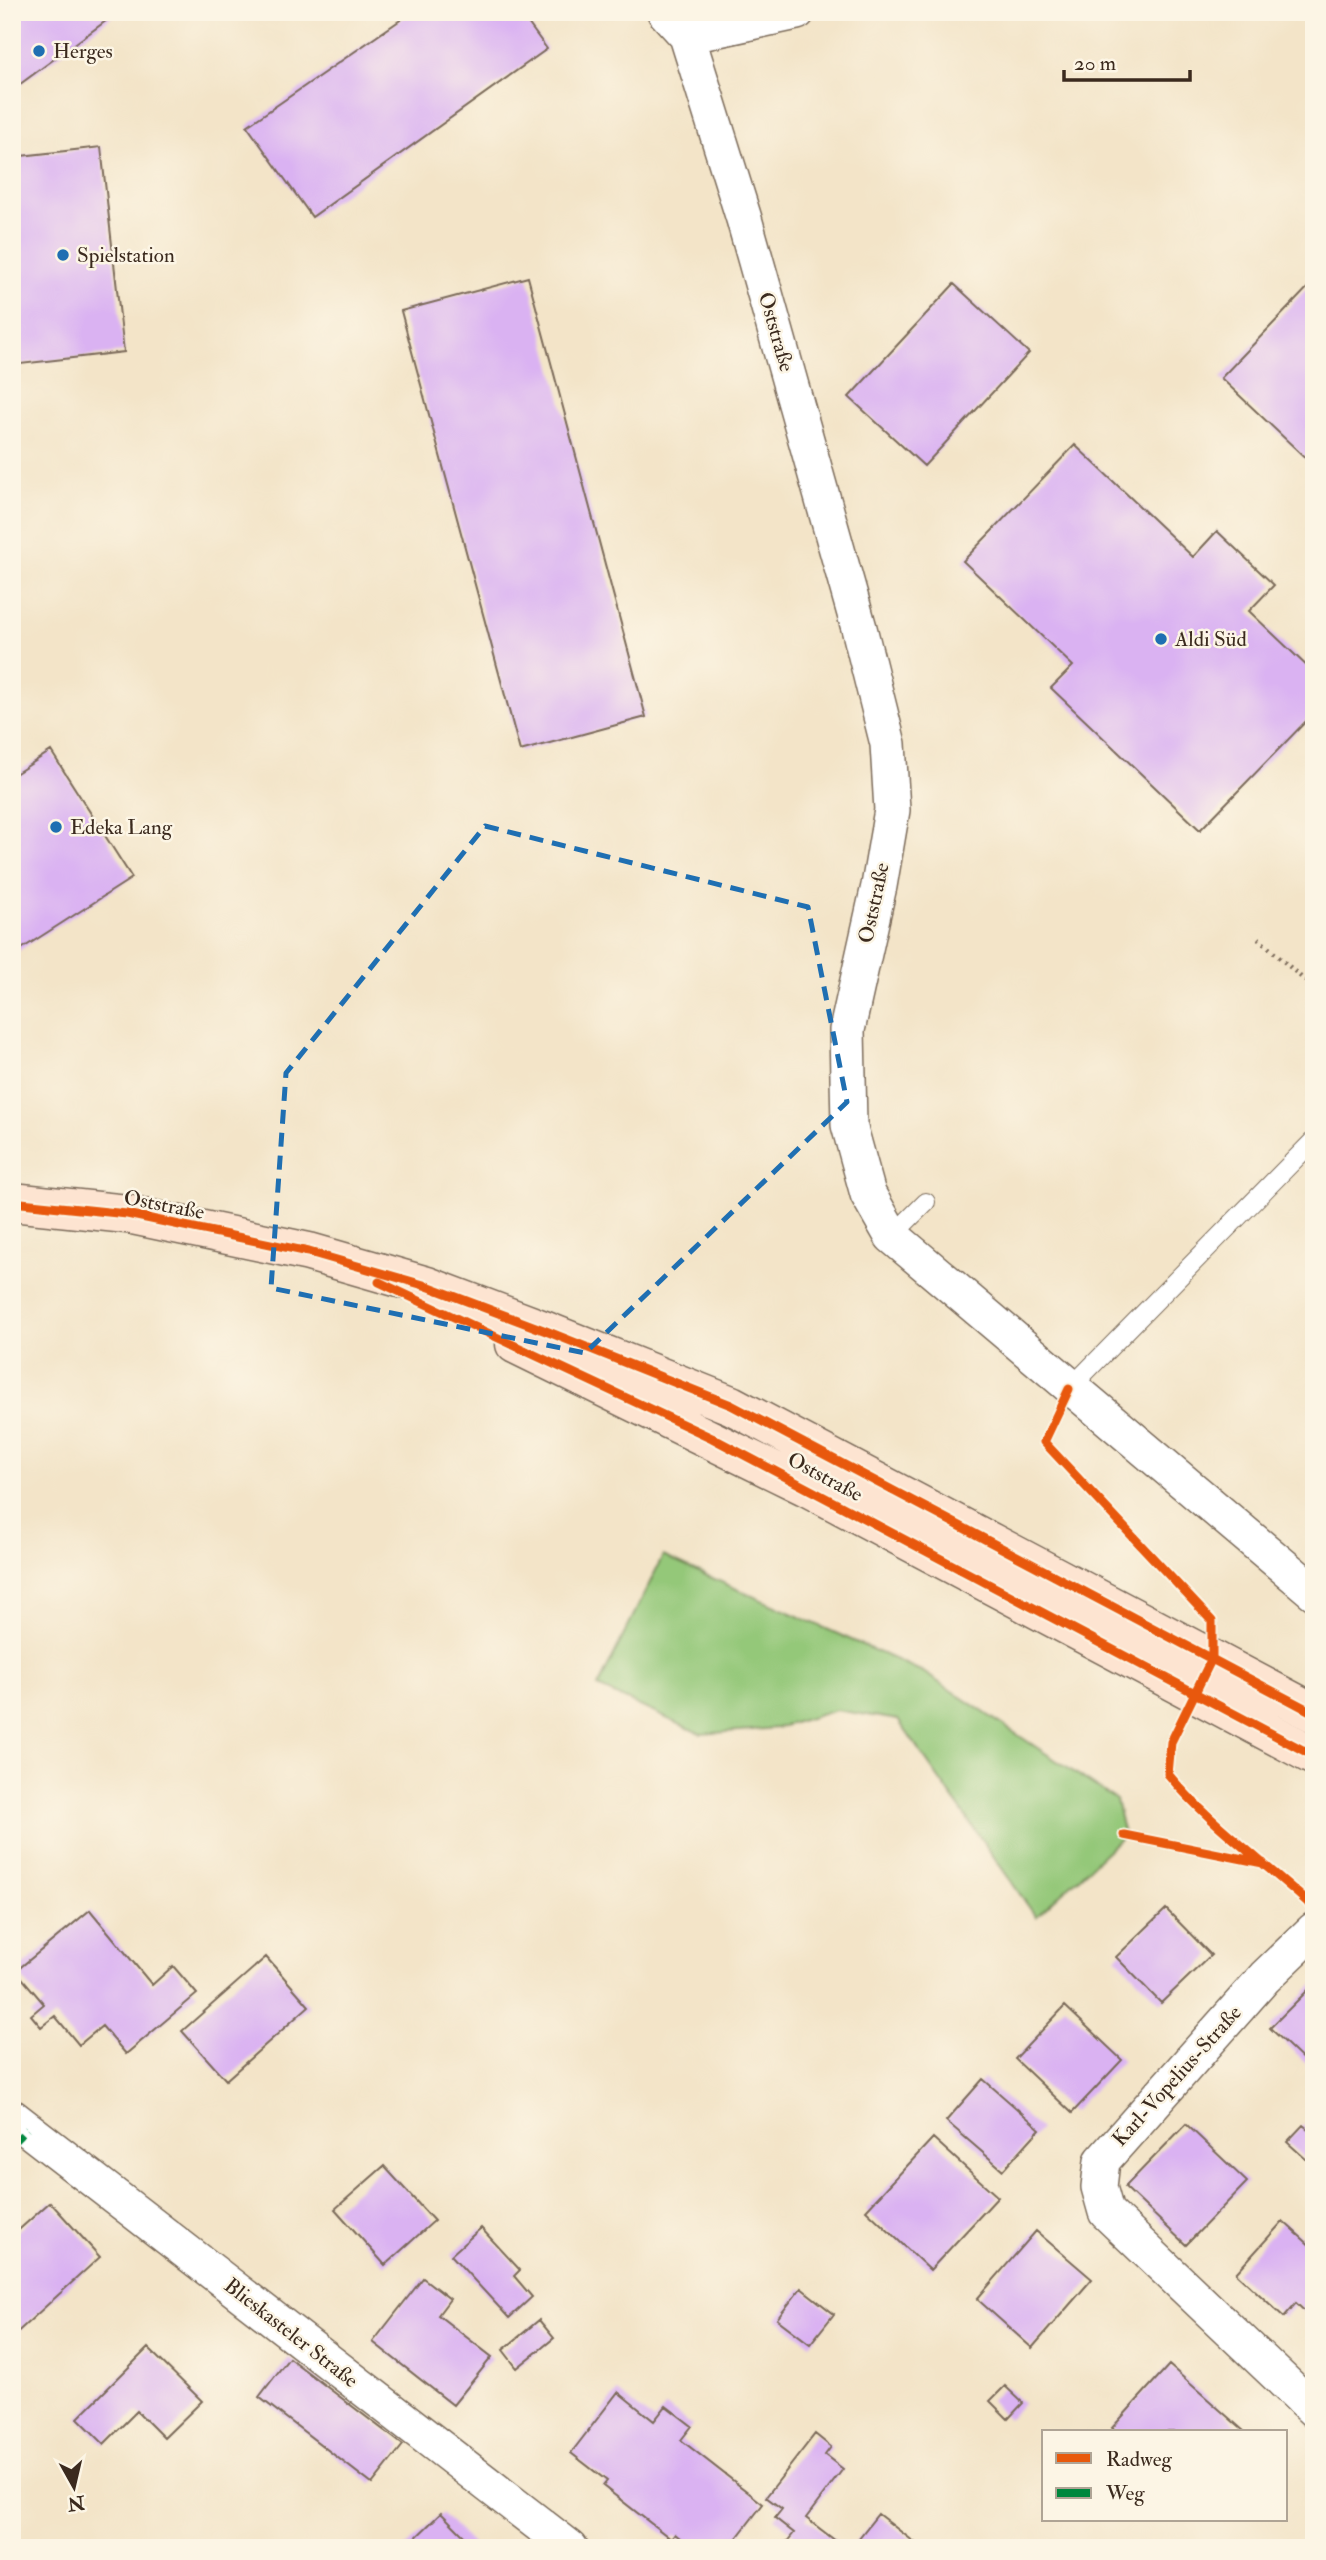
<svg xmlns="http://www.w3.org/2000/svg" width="1326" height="2560" viewBox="0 0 1326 2560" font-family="'IM FELL Double Pica',serif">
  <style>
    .green { fill: #94c879; stroke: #68794c; stroke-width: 2 }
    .building { fill: #dab2f2 }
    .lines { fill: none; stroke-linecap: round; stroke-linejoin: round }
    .lane-casing { stroke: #7b6b5a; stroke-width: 20 }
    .street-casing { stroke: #7b6b5a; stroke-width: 38 }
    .secondary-casing { stroke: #7b6b5a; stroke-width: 41 }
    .path { stroke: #7b6b5a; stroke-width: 4.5; stroke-dasharray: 2 5; stroke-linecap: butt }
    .lane { stroke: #fff; stroke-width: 18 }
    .street { stroke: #fff; stroke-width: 35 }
    .secondary { stroke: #fde4d1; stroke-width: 38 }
    .quiet { stroke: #00873e; stroke-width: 7; stroke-dasharray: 14 7; stroke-linecap: butt }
    .cycleway-casing { stroke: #fcf5e5; stroke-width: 13 }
    .cycleway { stroke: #e8590c; stroke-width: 9 }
    .marked { fill: none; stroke: #1f6fb2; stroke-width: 5; stroke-dasharray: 14 9; stroke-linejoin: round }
    .poi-dot { fill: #1f6fb2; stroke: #fcf5e5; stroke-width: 2.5 }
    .labels { text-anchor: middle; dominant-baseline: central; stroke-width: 5; stroke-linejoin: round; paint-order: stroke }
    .poi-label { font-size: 21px; fill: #3b2a1e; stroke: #fcf5e5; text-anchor: start }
    .street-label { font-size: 21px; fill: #3b2a1e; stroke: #fcf5e5 }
  </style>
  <rect width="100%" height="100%" fill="#fcf5e5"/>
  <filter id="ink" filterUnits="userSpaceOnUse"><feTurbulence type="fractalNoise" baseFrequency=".0143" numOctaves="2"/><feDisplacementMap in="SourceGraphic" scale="14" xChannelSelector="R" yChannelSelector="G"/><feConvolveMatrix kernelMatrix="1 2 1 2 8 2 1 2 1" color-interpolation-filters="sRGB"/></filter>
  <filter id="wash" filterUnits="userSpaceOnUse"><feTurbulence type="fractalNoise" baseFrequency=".00686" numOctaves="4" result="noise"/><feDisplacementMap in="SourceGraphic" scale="28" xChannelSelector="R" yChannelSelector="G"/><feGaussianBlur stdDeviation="1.57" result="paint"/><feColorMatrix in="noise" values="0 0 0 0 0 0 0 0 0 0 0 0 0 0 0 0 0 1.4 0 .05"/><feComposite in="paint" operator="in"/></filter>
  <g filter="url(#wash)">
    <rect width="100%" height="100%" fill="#f3e4c8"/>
    <path class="green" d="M 663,1556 L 923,1672 L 1116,1800 L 1124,1835 L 1036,1917 L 898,1720 L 836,1710 L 777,1728 L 701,1734 L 598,1687 Z"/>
    <g id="blocks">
      <path class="building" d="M 12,12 L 118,12 L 12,90 Z
        M 412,12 L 520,12 L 547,49 L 312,217 L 247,126 Z
        M 101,147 L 124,352 L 12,365 L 12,157 Z
        M 528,277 L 646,717 L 520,751 L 401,311 Z
        M 1314,281 L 1314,466 L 1221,378 Z
        M 954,284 L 1029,353 L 924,466 L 849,397 Z
        M 1075,445 L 1193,557 L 1217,531 L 1274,585 L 1249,611 L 1314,673 L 1314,713 L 1200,830 L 1051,688 L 1073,666 L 963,561 Z
        M 51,751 L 132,878 L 12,955 L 12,776 Z
        M 1166,1909 L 1211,1955 L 1161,2003 L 1116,1957 Z
        M 90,1910 L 152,1985 L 173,1966 L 197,1994 L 126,2054 L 102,2026 L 79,2045 L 55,2016 L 41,2027 L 31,2015 L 44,2004 L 16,1971 Z
        M 266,1957 L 309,2006 L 226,2080 L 182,2031 Z
        M 1314,1984 L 1314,2070 L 1270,2028 Z
        M 1065,2006 L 1122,2060 L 1072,2113 L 1015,2059 Z
        M 983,2079 L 1040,2129 L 1003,2170 L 946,2121 Z
        M 1186,2124 L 1247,2182 L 1186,2245 L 1125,2187 Z
        M 1303,2125 L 1314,2134 L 1314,2155 L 1308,2161 L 1287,2142 Z
        M 933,2138 L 998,2197 L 930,2270 L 866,2210 Z
        M 384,2166 L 434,2221 L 385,2265 L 335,2209 Z
        M 50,2202 L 100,2257 L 12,2337 L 12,2236 Z
        M 1283,2221 L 1314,2249 L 1314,2320 L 1296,2303 L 1284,2317 L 1236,2273 Z
        M 481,2228 L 520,2270 L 514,2276 L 532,2297 L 509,2318 L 451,2255 Z
        M 1036,2231 L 1092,2279 L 1032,2348 L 977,2299 Z
        M 423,2278 L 450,2299 L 438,2315 L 492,2357 L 453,2405 L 373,2342 Z
        M 801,2288 L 834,2314 L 810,2344 L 777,2319 Z
        M 539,2320 L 554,2338 L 517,2368 L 503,2350 Z
        M 148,2348 L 202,2401 L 164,2438 L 137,2411 L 104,2444 L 78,2418 Z
        M 289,2358 L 403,2445 L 372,2484 L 259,2397 Z
        M 1169,2365 L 1220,2410 L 1245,2432 L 1117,2432 L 1112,2428 Z
        M 1005,2386 L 1023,2403 L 1008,2419 L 990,2401 Z
        M 618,2392 L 654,2421 L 666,2406 L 692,2426 L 681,2440 L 763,2504 L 729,2548 L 692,2548 L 675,2534 L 671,2539 L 603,2486 L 607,2481 L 571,2453 Z
        M 815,2434 L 831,2447 L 825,2455 L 843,2469 L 806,2518 L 845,2548 L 782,2548 L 794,2533 L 775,2518 L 782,2509 L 766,2497 Z
        M 441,2513 L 476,2548 L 405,2548 Z
        M 878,2514 L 918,2545 L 916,2548 L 851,2548 Z"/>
    </g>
  </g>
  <g filter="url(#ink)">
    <use href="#blocks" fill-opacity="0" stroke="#7b6b5a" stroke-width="2"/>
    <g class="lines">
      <defs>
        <path id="lane" d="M 892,1236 L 926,1202
          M 1069,1389 L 1314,1140"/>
        <path id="street" d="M 665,12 L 687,36 L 797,12
          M 687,36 L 744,219 L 859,628 L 888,744 L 892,810 L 879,886 L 847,1030 L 849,1125 L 868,1194 L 892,1236 L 1314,1592
          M 1314,1930 L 1265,1977 L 1102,2161 L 1099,2187 L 1106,2212 L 1314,2410
          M 12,2117 L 570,2548"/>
        <path id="secondary" d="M 12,1202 L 127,1214 L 309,1252 L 427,1286 L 546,1331 L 731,1405 L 1314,1713
          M 515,1344 L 805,1486 L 1314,1756"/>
      </defs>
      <use href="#lane" class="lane-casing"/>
      <use href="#street" class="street-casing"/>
      <use href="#secondary" class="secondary-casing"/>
      <path class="path" d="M 1258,938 L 1314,989"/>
      <use href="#lane" class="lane"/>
      <use href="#street" class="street"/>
      <use href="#secondary" class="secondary"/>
      <path class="quiet" d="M 12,2144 L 27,2129"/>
      <defs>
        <path id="cycleway" d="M 12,1202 L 127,1214 L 309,1252 L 427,1286 L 546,1331 L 731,1405 L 1314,1713
          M 379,1282 L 712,1438 L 1314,1756
          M 1069,1389 L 1044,1442 L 1212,1621 L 1212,1658 L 1171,1742 L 1168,1774 C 1209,1824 1266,1863 1314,1908
          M 1124,1835 L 1263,1863"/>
      </defs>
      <use href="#cycleway" class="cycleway-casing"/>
      <use href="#cycleway" class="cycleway"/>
    </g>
  </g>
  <path class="marked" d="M 485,826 L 808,907 L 847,1102 L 585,1353 L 271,1288 L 286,1073 Z"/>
  <g class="poi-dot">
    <circle cx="39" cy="51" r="7"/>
    <circle cx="63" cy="255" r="7"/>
    <circle cx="1161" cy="639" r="7"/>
    <circle cx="56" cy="827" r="7"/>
  </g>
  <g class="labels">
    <g class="poi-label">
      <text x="53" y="51">Herges</text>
      <text x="77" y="255">Spielstation</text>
      <text x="1175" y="639">Aldi Süd</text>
      <text x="70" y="827">Edeka Lang</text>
    </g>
    <g class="street-label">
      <text transform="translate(776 332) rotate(74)">Oststraße</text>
      <text transform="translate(874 903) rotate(-78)">Oststraße</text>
      <text transform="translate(164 1205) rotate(11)">Oststraße</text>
      <text transform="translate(825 1477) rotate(28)">Oststraße</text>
      <text transform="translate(1177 2076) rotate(-48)">Karl-Vopelius-Straße</text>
      <text transform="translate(291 2333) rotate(38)">Blieskasteler Straße</text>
    </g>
  </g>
  <rect width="1326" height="2560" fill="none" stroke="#fcf5e5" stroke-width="42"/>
  <rect x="1042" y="2430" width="245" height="91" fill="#fcf5e5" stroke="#afa495" stroke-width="2"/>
  <rect x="1056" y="2453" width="35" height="10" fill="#e8590c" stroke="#afa495" stroke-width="2"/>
  <text x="1106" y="2466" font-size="21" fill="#3b2a1e">Radweg</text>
  <rect x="1056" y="2488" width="35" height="10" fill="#00873e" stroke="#afa495" stroke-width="2"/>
  <text x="1106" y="2500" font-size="21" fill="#3b2a1e">Weg</text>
  <g transform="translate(74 2487) rotate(172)" stroke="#fcf5e5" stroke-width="5" paint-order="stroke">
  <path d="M0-5L12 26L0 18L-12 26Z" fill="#3b2a1e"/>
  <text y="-10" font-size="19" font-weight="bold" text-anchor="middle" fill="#3b2a1e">N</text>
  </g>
  <path d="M1064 70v10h126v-10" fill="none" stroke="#3b2a1e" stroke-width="3.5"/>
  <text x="1074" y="70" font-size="21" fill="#3b2a1e" stroke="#fcf5e5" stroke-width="5" paint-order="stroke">20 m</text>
</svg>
